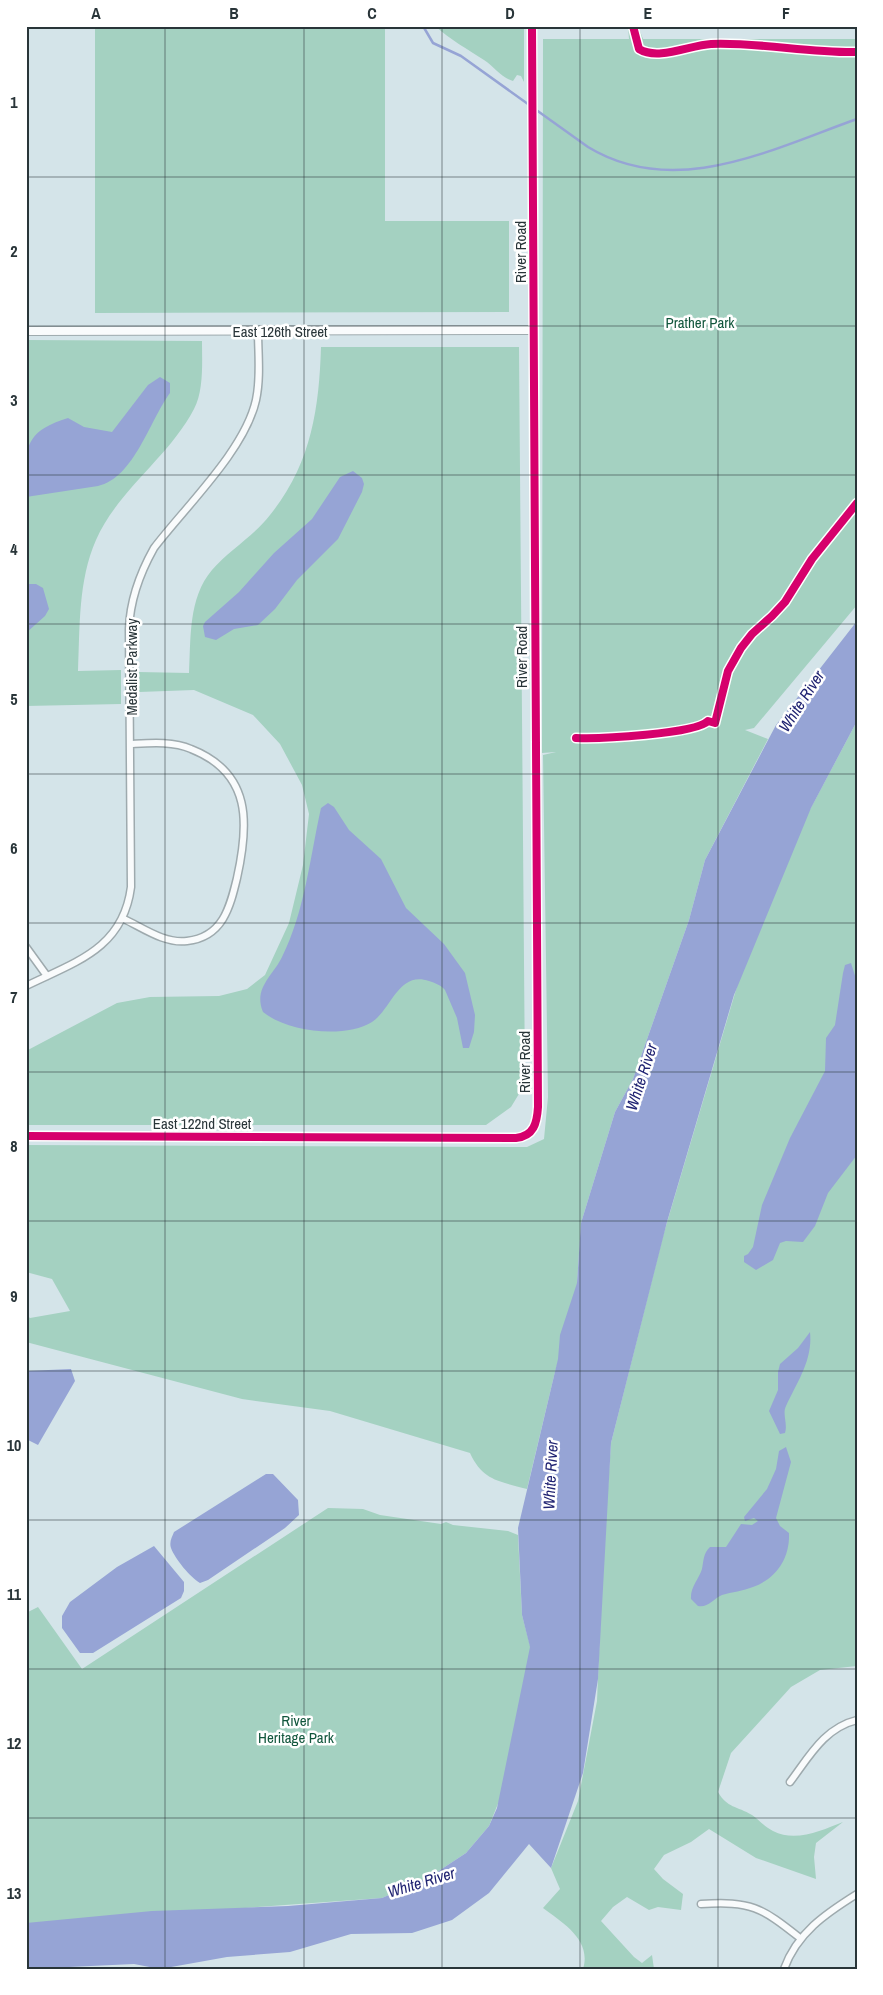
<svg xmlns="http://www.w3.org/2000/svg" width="883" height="1995" viewBox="0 0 883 1995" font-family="'Archivo Narrow',sans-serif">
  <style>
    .green { fill: #a4d1c1 }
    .water { fill: #96a4d5 }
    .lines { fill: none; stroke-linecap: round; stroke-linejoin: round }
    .stream { stroke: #96a4d5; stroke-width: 2.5 }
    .minor-casing { stroke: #9eaaae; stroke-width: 9 }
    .tertiary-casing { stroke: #9eaaae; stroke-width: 10 }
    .minor { stroke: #f9fbfc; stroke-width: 6 }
    .tertiary { stroke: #f9fbfc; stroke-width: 8 }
    .cycleway-casing { stroke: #fff; stroke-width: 11 }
    .cycleway { stroke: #d6006c; stroke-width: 8 }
    .grid { fill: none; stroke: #293539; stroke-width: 1; stroke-opacity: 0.55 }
    .labels { text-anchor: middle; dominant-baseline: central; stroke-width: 5; stroke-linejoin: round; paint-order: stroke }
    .street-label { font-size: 15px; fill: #293539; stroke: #fff }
    .park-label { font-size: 15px; fill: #11563c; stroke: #fff }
    .water-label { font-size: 16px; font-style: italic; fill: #202372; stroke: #fff }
    .neatline { fill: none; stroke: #293539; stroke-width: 2 }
    .grid-label { font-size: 16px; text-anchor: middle; font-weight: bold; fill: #293539 }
  </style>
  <rect width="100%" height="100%" fill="#d4e4e9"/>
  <path class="green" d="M 95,26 L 385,26 L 385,221 L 509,221 L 509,312 L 95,313 Z
    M 435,26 L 524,26 L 524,82 L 521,76 L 517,75 L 513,81 C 500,77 495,67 484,60 C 467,49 451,40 435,26 Z
    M 628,26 L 638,26 L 643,39 L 857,39 L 857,605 L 754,728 L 745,730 L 768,739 L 705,860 L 689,920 L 633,1079 L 615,1112 L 581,1223 L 576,1299 L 554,1376 L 527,1489 C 499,1481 483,1481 470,1453 L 330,1411 L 242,1399 L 26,1342 L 26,1315 L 30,1318 L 70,1311 L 52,1279 L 26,1272 L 26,1145 L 527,1147 L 544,1139 L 548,1097 L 543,755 L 556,752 L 542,753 L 543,39 L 629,39 Z
    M 26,340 L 202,341 C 202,361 204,391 194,409 C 169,457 118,490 96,540 C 78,581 80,627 78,671 L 121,670 L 121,704 L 26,706 Z
    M 321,347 L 519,347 L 525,1084 L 511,1107 L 486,1125 L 26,1125 L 26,1051 L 117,1003 L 150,997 L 219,996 L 247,989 L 265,975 L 289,923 L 303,865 L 309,814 L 302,785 L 280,744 L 253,715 L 194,690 L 139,692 L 138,672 L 189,673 C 191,639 188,598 212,570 C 229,550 254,536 270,515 C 311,464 319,410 321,347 Z
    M 857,721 L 857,1666 L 820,1670 L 791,1687 L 731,1753 L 718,1792 C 727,1808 737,1806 752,1815 C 759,1820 765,1827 773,1831 C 796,1843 822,1830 843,1822 L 816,1843 L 814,1857 L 816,1879 L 756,1858 L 709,1829 L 691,1842 L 664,1855 L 654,1869 L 663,1879 L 683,1894 L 681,1910 L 658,1907 L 649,1910 L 627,1897 L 613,1907 L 601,1921 L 634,1957 L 642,1963 L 652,1955 L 654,1969 L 583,1969 C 592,1940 563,1923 543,1908 L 560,1889 L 551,1868 L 578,1801 L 597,1701 L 603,1560 L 611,1443 L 663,1236 L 738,983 L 797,834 Z
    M 328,1508 L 363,1509 L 380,1515 L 441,1524 L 446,1522 L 453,1525 L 508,1531 L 518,1535 L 522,1615 L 532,1653 L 518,1754 L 489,1826 L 466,1853 L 428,1878 L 382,1898 L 26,1924 L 26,1613 L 38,1607 L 82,1669 Z"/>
  <path class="water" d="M 160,377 L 170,383 L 170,393 C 150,420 134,478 98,486 L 26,497 C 26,453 19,433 68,418 L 84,427 L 112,432 L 148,385 Z
    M 353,471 L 362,478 L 364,484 L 362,492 L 338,539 L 297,580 L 275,609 L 258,625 L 234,629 L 216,640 L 205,637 L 203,626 L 205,622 L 239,592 L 274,553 L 312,519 L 340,477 Z
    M 26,584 L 36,584 L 43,588 L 49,609 L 45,616 L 26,633 Z
    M 857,621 L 857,721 L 811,808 L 734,995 L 667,1222 L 611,1443 L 598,1679 L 583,1773 L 551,1868 L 529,1844 L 489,1893 L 452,1920 L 412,1933 L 351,1934 L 290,1952 L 227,1957 L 160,1969 L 134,1964 L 26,1969 L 26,1923 L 152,1911 L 288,1906 L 382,1898 L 428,1878 L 466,1853 L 489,1826 L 497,1808 L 530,1647 L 522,1615 L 518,1528 L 558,1359 L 560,1335 L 577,1283 L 581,1223 L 615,1112 L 633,1079 L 689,920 L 705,860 L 776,725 Z
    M 328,803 L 334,807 L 349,830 L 381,859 L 406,908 L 444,944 L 465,973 L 475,1015 L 474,1032 L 469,1048 L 463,1048 L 457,1018 L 445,990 C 441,985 435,983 429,981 C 398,971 392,1009 372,1022 C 345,1039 287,1032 263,1012 C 253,988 273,976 282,957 C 305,911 310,857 321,808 Z
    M 851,963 L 857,982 L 857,1155 L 828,1193 L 815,1226 L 803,1242 L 786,1241 L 780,1243 L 773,1260 L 756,1270 L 744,1262 L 744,1256 L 748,1254 L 753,1247 L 762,1205 L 790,1138 L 825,1071 L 826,1038 L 835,1025 L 843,973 L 845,965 Z
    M 810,1332 C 813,1360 797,1382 786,1406 C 782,1414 788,1424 785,1433 L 780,1434 L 769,1411 L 778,1390 L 778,1372 L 780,1364 L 798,1348 Z
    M 71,1369 L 75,1381 L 38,1445 L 26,1439 L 26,1371 Z
    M 786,1447 L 791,1462 L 776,1518 L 780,1526 L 789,1533 C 790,1558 777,1578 753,1587 C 743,1591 732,1592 722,1595 C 713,1599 708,1608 698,1606 L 691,1599 C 690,1587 699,1579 702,1569 C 704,1559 703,1554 710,1547 L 726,1547 L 741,1524 L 752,1525 L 758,1521 L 754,1518 L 745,1521 L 744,1517 L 767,1489 L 776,1469 L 779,1451 Z
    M 266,1474 L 273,1474 L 298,1500 L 299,1515 L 285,1528 L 208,1580 L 200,1583 C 190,1577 175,1559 171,1548 C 169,1542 172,1537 174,1532 Z
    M 154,1546 L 184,1582 L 184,1591 L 181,1598 L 93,1653 L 80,1653 L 62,1628 L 62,1616 L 70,1602 L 117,1567 Z"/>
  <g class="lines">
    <path class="stream" d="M 423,26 L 433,43 L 461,56 L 588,147 C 675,200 772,149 857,119"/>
    <defs>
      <path id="minor" d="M 124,919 C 143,928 165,944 187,941 C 223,937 230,907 237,878 C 249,824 252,773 191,749 C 173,741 150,743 131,744
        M 26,947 L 47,976
        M 26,986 C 75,962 123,949 131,887 L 129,629 C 130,599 140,573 154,548 C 186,506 245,450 256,400 C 261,377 258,353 258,331
        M 790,1782 C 809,1757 824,1728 857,1720
        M 701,1904 C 751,1901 761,1907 800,1938
        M 784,1969 C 797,1933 825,1914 857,1894"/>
      <path id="tertiary" d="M 26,331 L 534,330
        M 26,1136 L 516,1138 C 534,1136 537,1123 538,1107 L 532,26"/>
    </defs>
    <use href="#minor" class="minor-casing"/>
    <use href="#tertiary" class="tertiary-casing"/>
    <use href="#minor" class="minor"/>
    <use href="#tertiary" class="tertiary"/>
    <defs>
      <path id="cycleway" d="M 633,26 L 639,49 C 658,61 690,45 711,44 C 760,42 808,53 857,52
        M 576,738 C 598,739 696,734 708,721 L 715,723 L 728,671 L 741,648 L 752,634 L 772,616 L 785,602 L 812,559 L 857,503
        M 26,1136 L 516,1138 C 534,1136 537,1123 538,1107 L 532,26"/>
    </defs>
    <use href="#cycleway" class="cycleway-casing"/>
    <use href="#cycleway" class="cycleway"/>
  </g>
  <path class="grid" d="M 165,26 L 165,1969M 304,26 L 304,1969M 442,26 L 442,1969M 580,26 L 580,1969M 718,26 L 718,1969M 26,177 L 857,177M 26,326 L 857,326M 26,475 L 857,475M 26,624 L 857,624M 26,774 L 857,774M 26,923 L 857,923M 26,1072 L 857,1072M 26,1221 L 857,1221M 26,1371 L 857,1371M 26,1520 L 857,1520M 26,1669 L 857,1669M 26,1818 L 857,1818"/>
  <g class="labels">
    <g class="street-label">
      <text transform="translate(520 252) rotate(-90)">River Road</text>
      <text x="280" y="331">East 126th Street</text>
      <text transform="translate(521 657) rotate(-90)">River Road</text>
      <text transform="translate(131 667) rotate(-90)">Medalist Parkway</text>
      <text transform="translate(524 1062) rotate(-90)">River Road</text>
      <text x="202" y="1123">East 122nd Street</text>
    </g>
    <g class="park-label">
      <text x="700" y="322">Prather Park</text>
      <text x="296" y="1720">River<tspan x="296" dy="17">Heritage Park</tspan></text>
    </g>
    <g class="water-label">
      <text transform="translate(801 701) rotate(-57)">White River</text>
      <text transform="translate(641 1077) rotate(-72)">White River</text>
      <text transform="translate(550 1475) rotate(-87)">White River</text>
      <text transform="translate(421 1882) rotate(-17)">White River</text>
    </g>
  </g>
  <rect width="883" height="1995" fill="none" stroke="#ffffff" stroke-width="55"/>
  <rect x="28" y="28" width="828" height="1940" class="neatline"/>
  <g class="grid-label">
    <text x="96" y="19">A</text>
    <text x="234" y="19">B</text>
    <text x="372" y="19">C</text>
    <text x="510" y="19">D</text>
    <text x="648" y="19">E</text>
    <text x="786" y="19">F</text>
    <text x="14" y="108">1</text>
    <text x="14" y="257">2</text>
    <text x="14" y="406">3</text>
    <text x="14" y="555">4</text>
    <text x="14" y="705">5</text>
    <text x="14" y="854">6</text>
    <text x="14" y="1003">7</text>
    <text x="14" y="1152">8</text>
    <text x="14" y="1302">9</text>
    <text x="14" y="1451">10</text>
    <text x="14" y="1600">11</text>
    <text x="14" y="1749">12</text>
    <text x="14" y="1899">13</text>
  </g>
</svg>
